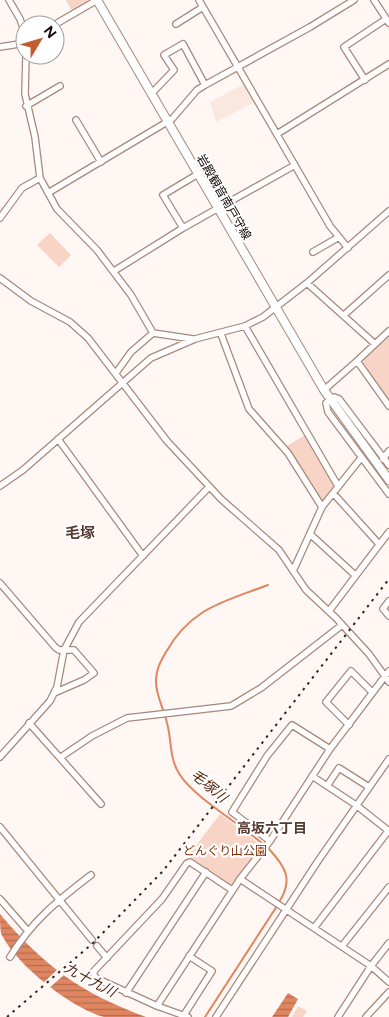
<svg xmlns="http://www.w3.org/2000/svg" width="389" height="1017" viewBox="0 0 389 1017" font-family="Figtree,'Noto Sans JP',sans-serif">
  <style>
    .built { fill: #f9e7e0 }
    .green { fill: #f7d4c6 }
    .water { fill: url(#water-rules) }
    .pier { fill: #fef7f4 }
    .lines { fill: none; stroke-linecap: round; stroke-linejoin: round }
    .stream { stroke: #df8661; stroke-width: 2 }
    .minor-casing { stroke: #a8887b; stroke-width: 8 }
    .major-casing { stroke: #a8887b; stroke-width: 10 }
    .minor { stroke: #fff; stroke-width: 5.5 }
    .major { stroke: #fff; stroke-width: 8 }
    .rail { stroke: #2e2421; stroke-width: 2; stroke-dasharray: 2.5 5; stroke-linecap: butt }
    .labels { text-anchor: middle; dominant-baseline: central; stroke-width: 4.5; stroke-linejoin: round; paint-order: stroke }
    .street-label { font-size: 12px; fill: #130805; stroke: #fff }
    .park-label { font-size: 12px; fill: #7d2d00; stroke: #fff }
    .water-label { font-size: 14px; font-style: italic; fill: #541c00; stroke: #fff }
    .neighbourhood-label { font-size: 14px; font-weight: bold; fill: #563a2f; stroke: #fff }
    .quarter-label { font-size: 15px; font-weight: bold; fill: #563a2f; stroke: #fff }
  </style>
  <defs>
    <pattern id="water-rules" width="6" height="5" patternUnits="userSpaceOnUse" patternTransform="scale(1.25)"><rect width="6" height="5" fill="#df8661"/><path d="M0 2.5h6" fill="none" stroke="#b46c4e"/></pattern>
  </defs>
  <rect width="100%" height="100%" fill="#fef7f4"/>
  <path class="built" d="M 244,84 L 255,102 L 216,122 L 210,102 Z"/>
  <path class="green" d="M 66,0 L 87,0 L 88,2 L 72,11 Z
    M 50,233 L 71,255 L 59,267 L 37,245 Z
    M 389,336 L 389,402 L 363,363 L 364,359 Z
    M 305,435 L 334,485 L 324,500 L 320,499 L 287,446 Z
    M 220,814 L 262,846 L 231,885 L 188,856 Z
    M 298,1006 L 307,1011 L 303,1017 L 292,1017 Z"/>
  <path class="water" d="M 0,914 C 45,967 81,993 146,1017 C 133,1017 116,1017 104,1017 C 71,1008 15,964 1,933 C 0,927 0,920 0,914 Z
    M 288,993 L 298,999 L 288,1017 L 272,1017 Z"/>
  <path class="pier" d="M 58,969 L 65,974 L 48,989 L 42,984 Z"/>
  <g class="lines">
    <path class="stream" d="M 264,845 C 242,825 195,798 180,775 C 169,759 172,741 167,723 C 164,709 155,694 156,680 C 156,669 161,661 166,652 C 191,608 223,602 268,585
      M 268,848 C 285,866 294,879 279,902
      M 205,1017 L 277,906"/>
    <defs>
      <path id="minor" d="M 9,0 L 20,19 L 25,33
        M 199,0 L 330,226 L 348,248
        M 374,0 L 389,23
        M 176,24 L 203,7
        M 54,25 L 97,0
        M 0,47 L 25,43
        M 26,55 L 25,94 L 35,137 L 40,178 L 57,209 L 97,250 L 131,295 L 153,333 L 193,339
        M 365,80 L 344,47 L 386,19
        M 151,94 L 174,70 L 164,55 L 183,44 L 205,85
        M 26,106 L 60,86
        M 76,120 L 101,162
        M 277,134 L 389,64
        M 48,193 L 172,119 L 197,90 L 205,85 L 310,27 L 354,0
        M 0,218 L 22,188 L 40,178
        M 183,228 L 163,195 L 198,174
        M 313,252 L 339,237
        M 114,271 L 183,228 L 295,165
        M 0,278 L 31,301 L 70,322 L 88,338 L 167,441 L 221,499 L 279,550 L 306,590 L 336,618 L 369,654 L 389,682
        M 307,283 L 375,344
        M 344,315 L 389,275
        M 245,326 L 338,486
        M 389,331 L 357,361 L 389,406
        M 221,334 L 249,409 L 288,453 L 322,507
        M 116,373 L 131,352 L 153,333
        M 324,390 L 357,361
        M 58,439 L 143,556
        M 383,459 L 389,451
        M 389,465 L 339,399 L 334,397 L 326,403 L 328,412 L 389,494
        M 0,486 L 23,470 L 151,358 L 195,339 L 245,326 L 263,317 L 307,283 L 389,211
        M 333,493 L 379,544
        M 310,534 L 355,575
        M 293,571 L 322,507 L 361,458
        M 0,583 L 55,647 L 59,650 L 74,650 L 94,673 L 84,680 L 54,693
        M 389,601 L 383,609 L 389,616
        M 329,611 L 389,532
        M 29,723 L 101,804
        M 349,725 L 326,702 L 351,671 L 372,692
        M 0,757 L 50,701 L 57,687 L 64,650 L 79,622 L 209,487
        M 61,757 L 92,736 L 127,718 L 231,706 L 261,688 L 342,625
        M 312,776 L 356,805 L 389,831
        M 327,786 L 339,768 L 369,787
        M 0,827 L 92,940
        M 270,841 L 232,812 L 267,756 L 292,725 L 330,749
        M 240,879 L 270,841 L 330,749 L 389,671
        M 0,899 L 27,930
        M 314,928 L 389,830
        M 97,946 L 107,958
        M 342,946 L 389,887
        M 10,957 C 32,921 57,901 91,875
        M 126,993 L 206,872
        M 157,1006 L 98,979 L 94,976 L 94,971 L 162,899 L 187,863 L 190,862 L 232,890
        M 184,1015 L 212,971 L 189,956
        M 188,1017 L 157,1006 L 240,879 L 371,966 L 389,982
        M 216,1017 L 318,861 L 389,759
        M 338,1017 L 371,966 L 389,943
        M 366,1017 L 389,992"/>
      <path id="major" d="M 97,0 L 324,390 L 389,480"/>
    </defs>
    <use href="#minor" class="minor-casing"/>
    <use href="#major" class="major-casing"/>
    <use href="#minor" class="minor"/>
    <use href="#major" class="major"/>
    <path class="rail" d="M 7,1017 L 93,943 L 163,871 L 389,579"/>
  </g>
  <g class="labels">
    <g class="street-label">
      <text transform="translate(224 197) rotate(60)">岩殿観音南戸守線</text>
    </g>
    <g class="park-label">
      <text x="225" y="851">どんぐり山公園</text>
    </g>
    <g class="water-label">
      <text transform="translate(209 786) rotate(40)">毛塚川</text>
      <text transform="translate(90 980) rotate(28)">九十九川</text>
    </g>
    <g class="neighbourhood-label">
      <text x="272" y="828">高坂六丁目</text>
    </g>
    <g class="quarter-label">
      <text x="80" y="533">毛塚</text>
    </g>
  </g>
  <g transform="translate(40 40) rotate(52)"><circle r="24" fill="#ffffff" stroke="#a19c9b"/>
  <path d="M0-4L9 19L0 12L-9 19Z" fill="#c35d2f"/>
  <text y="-8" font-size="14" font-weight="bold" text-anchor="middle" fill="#130805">N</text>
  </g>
</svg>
